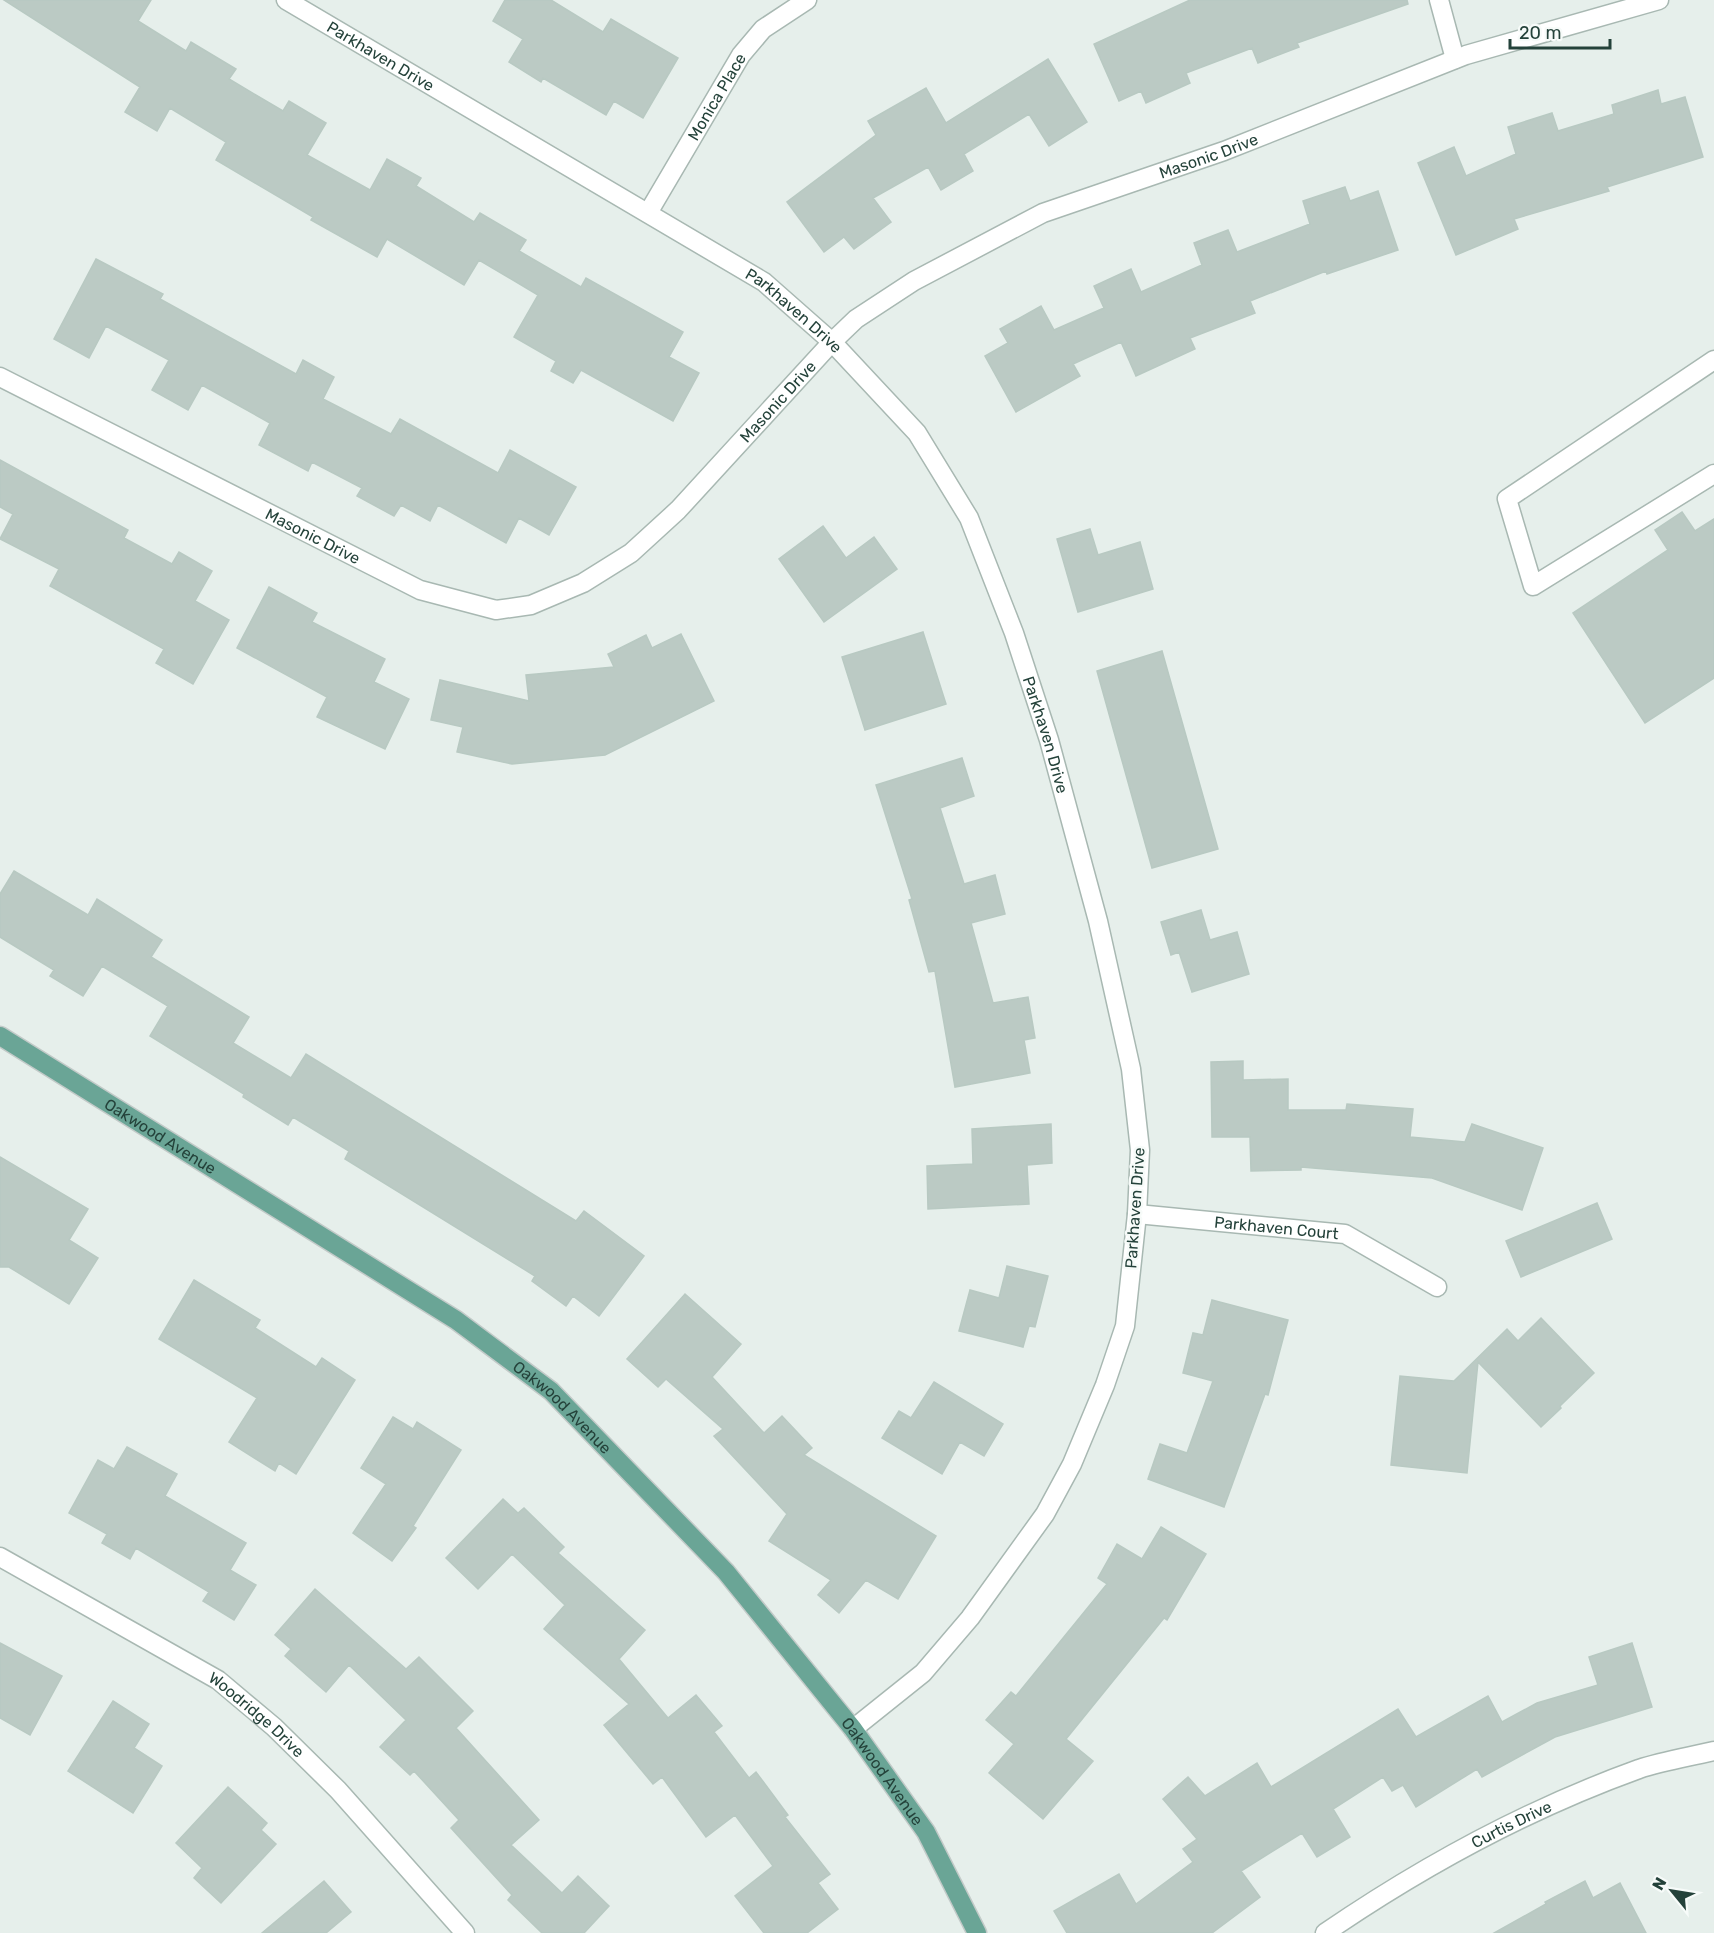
<svg xmlns="http://www.w3.org/2000/svg" width="1714" height="1933" viewBox="0 0 1714 1933" font-family="Rubik,sans-serif">
  <style>
    .building { fill: #bbcac4; stroke: #b8c9c2; stroke-width: 1.5 }
    .lines { fill: none; stroke-linecap: round; stroke-linejoin: round }
    .minor-casing { stroke: #a8b8b2; stroke-width: 21 }
    .major-casing { stroke: #c2cac8; stroke-width: 21 }
    .minor { stroke: #fff; stroke-width: 18 }
    .major { stroke: #6aa596; stroke-width: 18 }
    .labels { text-anchor: middle; dominant-baseline: central; stroke-width: 5; stroke-linejoin: round; paint-order: stroke }
    .street-label { font-size: 16px; fill: #24423a; stroke: #f7fbf9 }
  </style>
  <rect width="100%" height="100%" fill="#e6efeb"/>
  <path class="building" d="M 4,0 L 151,0 L 138,21 L 186,51 L 191,42 L 236,69 L 229,79 L 283,111 L 289,101 L 326,123 L 307,155 L 370,190 L 387,159 L 421,178 L 416,186 L 474,222 L 480,213 L 526,240 L 519,251 L 581,287 L 586,278 L 683,332 L 669,357 L 699,373 L 673,421 L 581,370 L 573,383 L 551,371 L 556,361 L 514,337 L 538,295 L 479,260 L 464,285 L 387,239 L 377,257 L 311,220 L 313,217 L 216,160 L 226,142 L 170,108 L 157,131 L 125,112 L 140,87 Z
    M 505,0 L 551,0 L 603,32 L 611,19 L 678,58 L 643,118 L 614,101 L 606,115 L 543,78 L 541,82 L 509,62 L 523,39 L 493,21 Z
    M 1190,0 L 1407,0 L 1408,4 L 1297,43 L 1299,47 L 1258,63 L 1252,48 L 1186,73 L 1190,83 L 1146,103 L 1141,91 L 1119,101 L 1094,44 Z
    M 1048,59 L 1087,122 L 1049,146 L 1029,114 L 964,154 L 973,171 L 941,190 L 928,167 L 873,198 L 891,222 L 854,249 L 844,237 L 824,252 L 787,202 L 876,135 L 868,121 L 926,88 L 946,123 Z
    M 1658,90 L 1661,104 L 1685,97 L 1703,157 L 1607,187 L 1609,191 L 1514,219 L 1518,229 L 1456,255 L 1418,163 L 1454,147 L 1466,176 L 1516,154 L 1508,127 L 1552,113 L 1558,131 L 1614,114 L 1612,105 Z
    M 1345,187 L 1350,201 L 1378,191 L 1398,250 L 1327,274 L 1326,271 L 1250,301 L 1255,313 L 1190,338 L 1195,349 L 1136,376 L 1121,342 L 1073,364 L 1080,376 L 1016,412 L 985,356 L 1008,343 L 1000,329 L 1041,306 L 1054,330 L 1104,308 L 1094,286 L 1131,269 L 1141,292 L 1202,265 L 1194,243 L 1228,230 L 1237,252 L 1310,224 L 1303,201 Z
    M 96,259 L 163,294 L 160,299 L 296,374 L 303,360 L 334,377 L 323,399 L 391,434 L 400,419 L 498,473 L 510,450 L 576,487 L 549,535 L 519,518 L 506,543 L 438,505 L 430,521 L 401,505 L 394,516 L 357,496 L 362,488 L 312,462 L 308,471 L 259,445 L 270,423 L 202,385 L 188,410 L 152,390 L 169,360 L 106,326 L 89,358 L 54,339 Z
    M 0,460 L 128,530 L 124,538 L 172,564 L 179,552 L 212,571 L 195,601 L 229,620 L 193,684 L 156,663 L 164,649 L 50,586 L 59,569 L 0,539 L 13,514 L 0,507 Z
    M 1682,512 L 1695,531 L 1714,519 L 1714,678 L 1645,723 L 1573,613 L 1668,550 L 1655,530 Z
    M 823,526 L 846,558 L 874,537 L 897,569 L 824,622 L 779,559 Z
    M 1090,529 L 1098,555 L 1140,542 L 1153,589 L 1078,612 L 1057,539 Z
    M 269,587 L 317,613 L 312,622 L 385,659 L 374,682 L 409,699 L 385,749 L 317,717 L 327,697 L 237,648 Z
    M 923,632 L 946,704 L 865,730 L 842,657 Z
    M 681,634 L 714,701 L 605,755 L 512,764 L 457,752 L 463,727 L 431,720 L 440,680 L 529,701 L 526,675 L 614,667 L 608,654 L 646,635 L 652,648 Z
    M 1162,651 L 1218,849 L 1152,868 L 1097,671 Z
    M 962,758 L 974,796 L 940,808 L 964,884 L 995,875 L 1005,914 L 971,923 L 993,1003 L 1028,997 L 1035,1038 L 1024,1040 L 1030,1073 L 955,1087 L 935,971 L 929,972 L 909,900 L 912,899 L 876,785 Z
    M 14,871 L 88,915 L 97,899 L 162,940 L 151,957 L 249,1017 L 233,1043 L 291,1078 L 306,1054 L 576,1221 L 584,1211 L 644,1256 L 599,1316 L 573,1296 L 566,1306 L 532,1281 L 535,1276 L 345,1159 L 349,1151 L 293,1117 L 288,1125 L 243,1097 L 244,1094 L 150,1036 L 168,1006 L 102,966 L 83,996 L 50,976 L 54,970 L 0,937 L 0,894 Z
    M 1201,910 L 1210,940 L 1237,932 L 1249,974 L 1192,992 L 1179,952 L 1171,955 L 1161,922 Z
    M 1243,1061 L 1243,1080 L 1288,1079 L 1288,1110 L 1346,1110 L 1347,1104 L 1413,1109 L 1410,1137 L 1465,1142 L 1472,1124 L 1543,1148 L 1522,1210 L 1432,1178 L 1301,1167 L 1301,1170 L 1251,1171 L 1250,1137 L 1212,1137 L 1211,1062 Z
    M 1051,1124 L 1052,1163 L 1027,1165 L 1029,1204 L 928,1209 L 927,1166 L 973,1164 L 972,1129 Z
    M 0,1157 L 88,1209 L 69,1240 L 98,1258 L 69,1304 L 9,1267 L 0,1267 Z
    M 1597,1203 L 1612,1239 L 1521,1277 L 1506,1241 Z
    M 1007,1266 L 1048,1276 L 1035,1327 L 1029,1326 L 1023,1347 L 959,1331 L 970,1290 L 999,1298 Z
    M 194,1280 L 260,1320 L 255,1328 L 316,1367 L 322,1358 L 355,1380 L 296,1474 L 279,1463 L 275,1471 L 229,1442 L 257,1398 L 159,1339 Z
    M 685,1294 L 741,1344 L 712,1377 L 764,1433 L 782,1416 L 812,1448 L 804,1455 L 936,1536 L 898,1599 L 866,1580 L 839,1613 L 818,1595 L 831,1580 L 769,1541 L 787,1514 L 714,1436 L 723,1429 L 666,1379 L 658,1387 L 627,1359 Z
    M 1212,1300 L 1288,1320 L 1268,1395 L 1265,1394 L 1224,1507 L 1148,1479 L 1160,1444 L 1187,1453 L 1213,1381 L 1183,1373 L 1193,1333 L 1203,1335 Z
    M 1541,1318 L 1594,1373 L 1560,1406 L 1561,1408 L 1541,1427 L 1478,1362 L 1467,1473 L 1391,1465 L 1400,1376 L 1454,1381 L 1507,1329 L 1518,1341 Z
    M 934,1382 L 1003,1424 L 984,1456 L 960,1442 L 942,1474 L 882,1438 L 899,1411 L 911,1418 Z
    M 393,1417 L 413,1429 L 417,1422 L 461,1450 L 413,1526 L 416,1528 L 392,1561 L 353,1533 L 386,1484 L 361,1468 Z
    M 127,1447 L 177,1474 L 165,1496 L 246,1543 L 230,1570 L 256,1585 L 234,1620 L 203,1601 L 209,1592 L 136,1548 L 130,1559 L 102,1543 L 107,1534 L 69,1513 L 98,1460 L 114,1469 Z
    M 503,1499 L 518,1513 L 524,1508 L 564,1547 L 558,1553 L 645,1630 L 619,1659 L 668,1718 L 696,1695 L 722,1726 L 714,1732 L 749,1778 L 756,1772 L 788,1815 L 785,1817 L 830,1874 L 818,1883 L 838,1909 L 807,1933 L 764,1933 L 735,1896 L 773,1866 L 735,1815 L 706,1837 L 662,1777 L 653,1784 L 604,1725 L 629,1704 L 544,1629 L 565,1605 L 512,1554 L 478,1589 L 446,1558 Z
    M 1161,1527 L 1206,1554 L 1167,1620 L 1164,1618 L 1066,1739 L 1093,1761 L 1043,1819 L 989,1773 L 1014,1744 L 986,1720 L 1011,1692 L 1016,1696 L 1107,1584 L 1098,1578 L 1117,1544 L 1142,1559 Z
    M 315,1589 L 406,1669 L 419,1657 L 473,1711 L 456,1728 L 539,1820 L 511,1845 L 562,1893 L 578,1876 L 609,1906 L 584,1933 L 542,1933 L 508,1900 L 512,1895 L 451,1828 L 459,1820 L 414,1771 L 410,1775 L 380,1747 L 406,1720 L 349,1665 L 326,1692 L 285,1656 L 291,1649 L 275,1635 Z
    M 0,1643 L 62,1676 L 30,1735 L 0,1718 Z
    M 1632,1643 L 1652,1707 L 1555,1737 L 1482,1777 L 1477,1769 L 1416,1807 L 1403,1785 L 1392,1791 L 1383,1777 L 1333,1809 L 1350,1837 L 1317,1857 L 1302,1833 L 1241,1871 L 1260,1897 L 1212,1933 L 1067,1933 L 1054,1911 L 1119,1874 L 1136,1904 L 1193,1862 L 1183,1849 L 1197,1839 L 1163,1799 L 1188,1777 L 1205,1796 L 1257,1763 L 1271,1787 L 1398,1709 L 1416,1737 L 1488,1696 L 1502,1722 L 1537,1703 L 1598,1685 L 1589,1657 Z
    M 113,1701 L 149,1724 L 134,1748 L 162,1766 L 133,1813 L 68,1771 Z
    M 228,1787 L 267,1823 L 261,1830 L 276,1844 L 221,1903 L 194,1878 L 202,1868 L 176,1843 Z
    M 324,1881 L 351,1912 L 326,1933 L 262,1933 Z
    M 1585,1881 L 1593,1898 L 1620,1883 L 1646,1933 L 1494,1933 L 1546,1904 L 1545,1902 Z"/>
  <g class="lines">
    <defs>
      <g id="minor">
        <path id="s1" d="M 286,0 L 764,282 L 832,342 L 917,433 L 969,518 L 1014,633 L 1049,740 L 1098,921 L 1131,1069 L 1140,1150 L 1137,1214 L 1125,1326 L 1105,1385 L 1072,1464 L 1045,1514 L 970,1618 L 923,1673 L 853,1729"/>
        <path d="M 1439,0 L 1455,59"/>
        <path id="s2" d="M 648,213 L 741,55 L 763,29 L 807,0"/>
        <path d="M 1714,360 L 1507,499 L 1533,586 L 1714,474"/>
        <path id="s3" d="M 0,377 L 420,590 L 496,610 L 531,605 L 583,583 L 631,553 L 678,510 L 832,342 L 856,319 L 914,281 L 1043,213 L 1224,151 L 1466,55 L 1659,0"/>
        <path id="s4" d="M 1137,1214 L 1345,1234 L 1437,1287"/>
        <path id="s5" d="M 0,1557 L 218,1680 L 274,1727 L 338,1790 L 465,1933"/>
        <path id="s6" d="M 1325,1933 C 1423,1866 1528,1809 1639,1769 C 1663,1761 1689,1757 1714,1751"/>
      </g>
      <g id="major">
        <path id="s7" d="M 0,1036 L 456,1320 L 551,1391 L 726,1572 L 853,1729 L 926,1832 L 977,1933"/>
      </g>
    </defs>
    <use href="#minor" class="minor-casing"/>
    <use href="#major" class="major-casing"/>
    <use href="#minor" class="minor"/>
    <use href="#major" class="major"/>
  </g>
  <g class="labels">
    <g class="street-label">
      <text stroke="none"><textPath href="#s1" startOffset="110">Parkhaven Drive</textPath></text>
      <text stroke="none"><textPath href="#s2" startOffset="135">Monica Place</textPath></text>
      <text stroke="none"><textPath href="#s3" startOffset="1413">Masonic Drive</textPath></text>
      <text stroke="none"><textPath href="#s1" startOffset="596">Parkhaven Drive</textPath></text>
      <text stroke="none"><textPath href="#s3" startOffset="909">Masonic Drive</textPath></text>
      <text stroke="none"><textPath href="#s3" startOffset="351">Masonic Drive</textPath></text>
      <text stroke="none"><textPath href="#s1" startOffset="1100">Parkhaven Drive</textPath></text>
      <text stroke="none"><textPath href="#s7" startOffset="189">Oakwood Avenue</textPath></text>
      <text transform="translate(1135 1208) rotate(-86)">Parkhaven Drive</text>
      <text stroke="none"><textPath href="#s4" startOffset="140">Parkhaven Court</textPath></text>
      <text stroke="none"><textPath href="#s7" startOffset="675">Oakwood Avenue</textPath></text>
      <text stroke="none"><textPath href="#s5" startOffset="302">Woodridge Drive</textPath></text>
      <text stroke="none"><textPath href="#s7" startOffset="1161">Oakwood Avenue</textPath></text>
      <text stroke="none"><textPath href="#s6" startOffset="216">Curtis Drive</textPath></text>
    </g>
  </g>
  <g transform="translate(1672 1891) rotate(300)" stroke="#f7fbf9" stroke-width="4.5" paint-order="stroke">
  <path d="M0-4.5L10 22L0 15L-10 22Z" fill="#24423a"/>
  <text y="-9" font-size="16" font-weight="bold" text-anchor="middle" fill="#24423a">N</text>
  </g>
  <path d="M1510 39v9h100v-9" fill="none" stroke="#24423a" stroke-width="3"/>
  <text x="1519" y="39" font-size="18" fill="#24423a" stroke="#f7fbf9" stroke-width="4.5" paint-order="stroke">20 m</text>
</svg>
